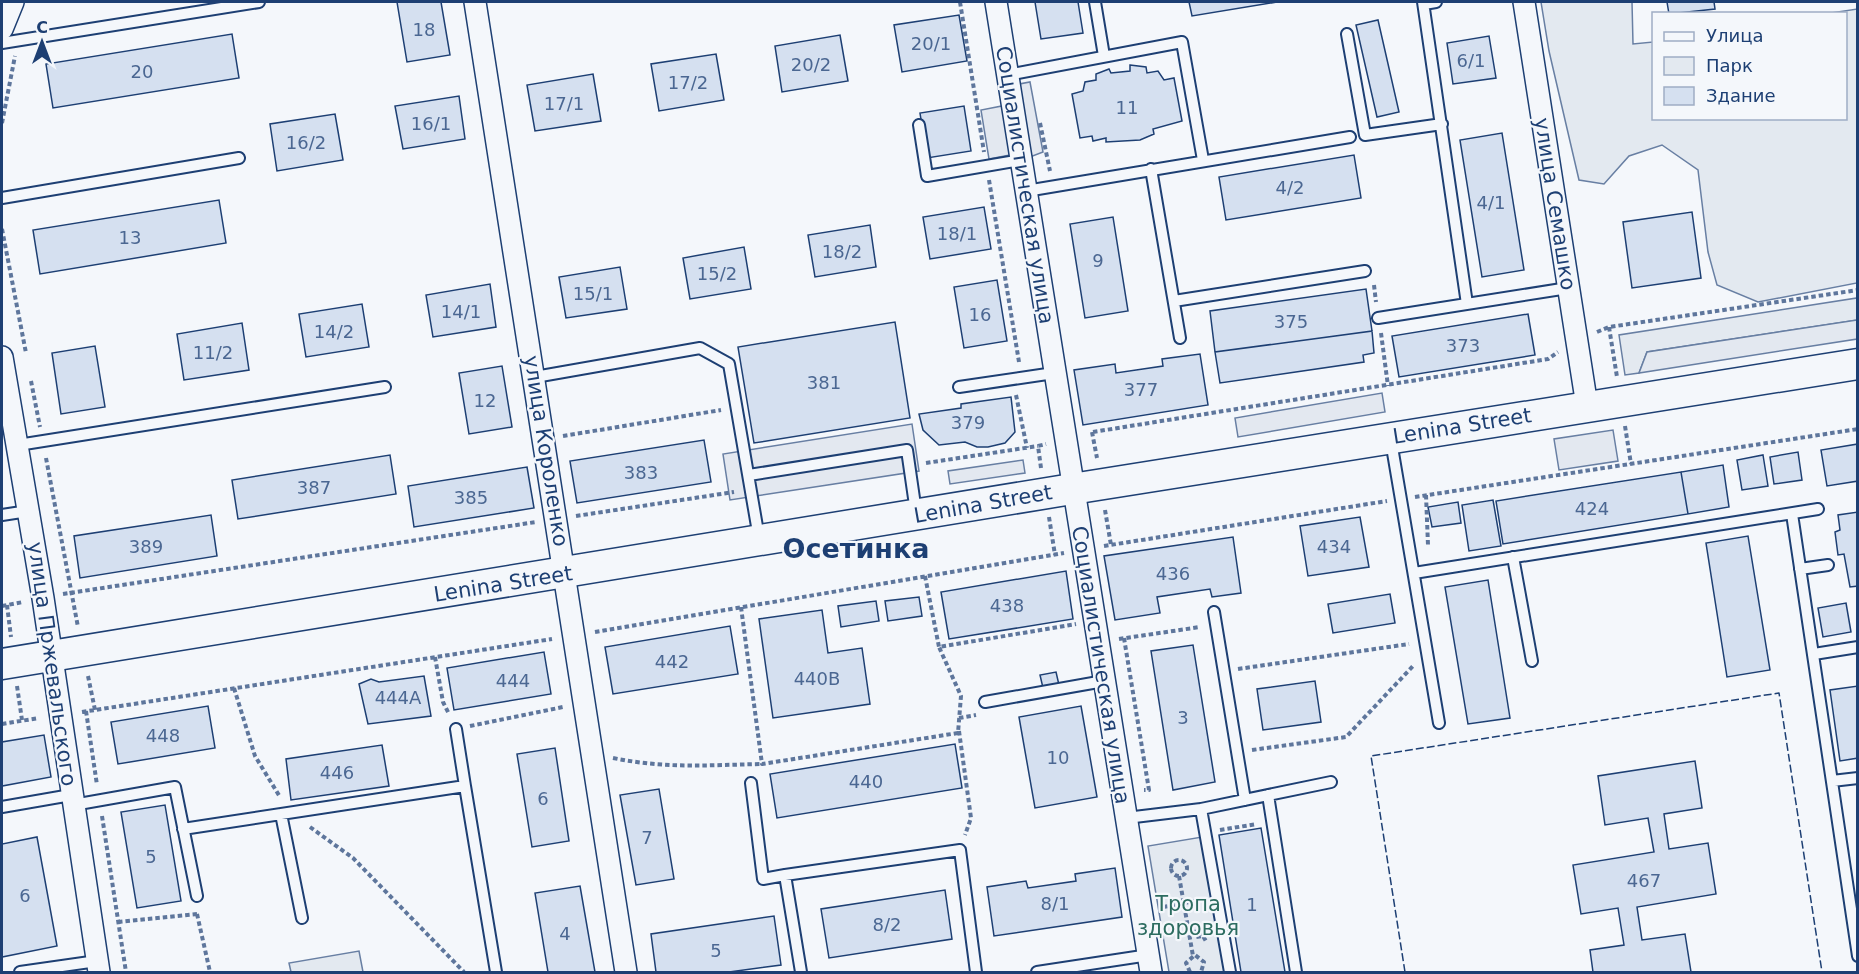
<svg xmlns="http://www.w3.org/2000/svg" width="1859" height="974" viewBox="0 0 1859 974" font-family="'DejaVu Sans',sans-serif">
  <style>
    .green { fill: #e3e9f0; stroke: #687fa3; stroke-width: 1.5 }
    .parking { fill: #e3e8f0; stroke: #687fa3; stroke-width: 1.5 }
    .building { fill: #d5e0f0; stroke: #1d3f73; stroke-width: 1.5 }
    .lines { fill: none; stroke-linecap: round; stroke-linejoin: round }
    .service-casing { stroke: #1d3f73; stroke-width: 14 }
    .minor-casing { stroke: #1d3f73; stroke-width: 24 }
    .secondary-casing { stroke: #1d3f73; stroke-width: 33 }
    .path { stroke: #5e769c; stroke-width: 4; stroke-dasharray: 4.5 3; stroke-linecap: butt }
    .service { stroke: #f4f7fb; stroke-width: 10 }
    .minor { stroke: #f4f7fb; stroke-width: 21 }
    .secondary { stroke: #f4f7fb; stroke-width: 30 }
    .fence { stroke: #1d3f73; stroke-width: 1.5; stroke-dasharray: 8 3; stroke-linecap: butt }
    .labels { text-anchor: middle; dominant-baseline: central; stroke-width: 4.5; stroke-linejoin: round; paint-order: stroke }
    .number-label { font-size: 18px; fill: #4b6792 }
    .street-label { font-size: 21px; fill: #1d3f73; stroke: #f4f7fb }
    .park-label { font-size: 21px; fill: #2c6c60; stroke: #f4f7fb }
    .district-label { font-size: 27px; font-weight: bold; fill: #1d3f73; stroke: #f4f7fb }
  </style>
  <rect width="100%" height="100%" fill="#f4f7fb"/>
  <path class="green" d="M 1541,2 L 1632,2 L 1633,44 L 1653,42 L 1654,118 L 1846,118 L 1846,14 L 1831,13 L 1857,9 L 1857,283 L 1758,302 L 1717,285 L 1708,252 L 1698,170 L 1662,145 L 1629,156 L 1604,184 L 1579,180 L 1549,51 Z
    M 1857,298 L 1857,320 L 1647,352 L 1639,373 L 1625,375 L 1619,335 Z
    M 1202,837 L 1225,972 L 1169,972 L 1148,846 Z
    M 359,951 L 363,972 L 291,972 L 289,963 Z"/>
  <path class="parking" d="M 1030,82 L 1043,152 L 1030,157 L 1014,85 Z
    M 1002,106 L 1010,155 L 989,159 L 981,110 Z
    M 1857,320 L 1857,339 L 1639,373 L 1647,352 Z
    M 1382,393 L 1385,412 L 1238,437 L 1235,418 Z
    M 912,424 L 919,471 L 730,500 L 723,454 Z
    M 1613,430 L 1618,461 L 1559,470 L 1554,439 Z
    M 1023,460 L 1025,473 L 950,484 L 948,471 Z"/>
  <path class="building" d="M 397,2 L 441,2 L 450,55 L 407,62 Z
    M 1035,2 L 1078,2 L 1083,33 L 1041,39 Z
    M 1189,2 L 1277,2 L 1192,16 Z
    M 1667,2 L 1714,2 L 1715,9 L 1669,14 Z
    M 959,15 L 967,61 L 902,72 L 894,25 Z
    M 1378,20 L 1399,112 L 1377,117 L 1356,25 Z
    M 232,34 L 239,78 L 53,108 L 46,64 Z
    M 840,35 L 848,81 L 782,92 L 775,46 Z
    M 1489,36 L 1496,78 L 1453,84 L 1447,43 Z
    M 716,54 L 724,100 L 659,111 L 651,64 Z
    M 1130,65 L 1146,67 L 1147,73 L 1158,71 L 1164,80 L 1174,78 L 1182,121 L 1153,129 L 1154,134 L 1140,140 L 1106,142 L 1106,138 L 1093,141 L 1092,136 L 1080,138 L 1072,94 L 1083,91 L 1085,82 L 1096,80 L 1096,74 L 1109,69 L 1111,73 L 1130,71 Z
    M 593,74 L 601,121 L 535,131 L 527,85 Z
    M 459,96 L 465,139 L 403,149 L 395,106 Z
    M 964,106 L 971,151 L 927,158 L 920,113 Z
    M 335,114 L 343,160 L 277,171 L 270,124 Z
    M 1502,133 L 1524,270 L 1482,277 L 1460,140 Z
    M 1354,155 L 1361,198 L 1226,220 L 1219,177 Z
    M 219,200 L 226,243 L 40,274 L 33,230 Z
    M 984,207 L 991,249 L 930,259 L 923,217 Z
    M 1692,212 L 1701,278 L 1632,288 L 1623,222 Z
    M 1113,217 L 1128,311 L 1085,318 L 1070,224 Z
    M 870,225 L 876,267 L 815,277 L 808,235 Z
    M 744,247 L 751,289 L 690,299 L 683,258 Z
    M 620,267 L 627,309 L 566,318 L 559,277 Z
    M 997,280 L 1007,341 L 964,348 L 954,287 Z
    M 490,284 L 496,327 L 433,337 L 426,295 Z
    M 1366,289 L 1372,331 L 1215,352 L 1210,311 Z
    M 362,304 L 369,347 L 306,357 L 299,314 Z
    M 1528,314 L 1535,355 L 1399,377 L 1392,336 Z
    M 895,322 L 910,418 L 754,443 L 738,347 Z
    M 242,323 L 249,370 L 184,380 L 177,334 Z
    M 1372,331 L 1374,353 L 1363,355 L 1364,362 L 1220,383 L 1215,352 Z
    M 95,346 L 105,407 L 61,414 L 52,353 Z
    M 1200,354 L 1208,405 L 1083,425 L 1074,370 L 1115,364 L 1116,373 L 1163,366 L 1162,359 Z
    M 502,366 L 512,427 L 469,434 L 459,373 Z
    M 1011,397 L 1015,432 L 1005,443 L 988,447 L 977,447 L 965,442 L 939,445 L 923,430 L 919,414 L 961,408 L 961,404 Z
    M 704,440 L 711,482 L 577,503 L 570,461 Z
    M 1858,444 L 1858,481 L 1827,486 L 1821,450 Z
    M 1798,452 L 1802,480 L 1774,484 L 1770,457 Z
    M 390,455 L 396,494 L 238,519 L 232,480 Z
    M 1763,455 L 1768,486 L 1742,490 L 1737,460 Z
    M 1723,465 L 1729,507 L 1688,514 L 1681,472 Z
    M 527,467 L 534,508 L 414,527 L 408,486 Z
    M 1681,472 L 1688,514 L 1503,544 L 1496,501 Z
    M 1493,500 L 1501,546 L 1469,551 L 1462,505 Z
    M 1458,502 L 1461,523 L 1432,527 L 1428,507 Z
    M 1858,512 L 1858,586 L 1850,587 L 1844,554 L 1838,555 L 1835,532 L 1840,530 L 1838,515 Z
    M 211,515 L 217,556 L 80,578 L 74,536 Z
    M 1360,517 L 1369,567 L 1308,576 L 1300,526 Z
    M 1748,536 L 1770,670 L 1727,677 L 1706,543 Z
    M 1233,537 L 1241,593 L 1212,597 L 1210,589 L 1157,597 L 1160,613 L 1115,620 L 1104,556 Z
    M 1066,571 L 1073,619 L 949,639 L 941,592 Z
    M 1488,580 L 1510,718 L 1468,724 L 1445,587 Z
    M 1390,594 L 1395,623 L 1333,633 L 1328,604 Z
    M 919,597 L 922,616 L 888,621 L 885,601 Z
    M 876,601 L 879,621 L 841,627 L 838,606 Z
    M 1846,603 L 1851,632 L 1823,637 L 1818,608 Z
    M 822,610 L 828,653 L 862,648 L 870,704 L 773,718 L 759,619 Z
    M 730,626 L 738,674 L 613,694 L 605,647 Z
    M 1193,645 L 1215,782 L 1173,790 L 1151,651 Z
    M 544,652 L 551,694 L 454,710 L 447,668 Z
    M 1056,672 L 1059,685 L 1043,688 L 1040,675 Z
    M 424,676 L 431,716 L 368,724 L 359,684 L 371,679 L 379,682 Z
    M 1315,681 L 1321,722 L 1263,730 L 1257,689 Z
    M 1858,686 L 1858,758 L 1840,761 L 1830,690 Z
    M 208,706 L 215,748 L 118,764 L 111,722 Z
    M 1081,706 L 1097,797 L 1035,808 L 1019,717 Z
    M 44,735 L 51,777 L 2,786 L 2,742 Z
    M 955,744 L 962,788 L 777,818 L 770,774 Z
    M 382,745 L 389,786 L 291,800 L 286,759 Z
    M 555,748 L 569,841 L 532,847 L 517,754 Z
    M 1695,761 L 1702,808 L 1664,814 L 1669,849 L 1708,843 L 1716,894 L 1637,907 L 1642,940 L 1685,934 L 1691,972 L 1593,972 L 1590,950 L 1624,945 L 1618,908 L 1581,914 L 1573,865 L 1654,852 L 1648,818 L 1605,825 L 1598,776 Z
    M 659,789 L 674,879 L 636,885 L 620,795 Z
    M 165,805 L 181,901 L 137,908 L 121,812 Z
    M 1261,828 L 1285,972 L 1241,972 L 1219,835 Z
    M 37,837 L 57,946 L 2,957 L 2,844 Z
    M 1115,868 L 1122,917 L 994,936 L 987,887 L 1026,881 L 1028,888 L 1076,881 L 1075,874 Z
    M 580,886 L 595,972 L 548,972 L 535,893 Z
    M 945,890 L 952,939 L 829,958 L 821,909 Z
    M 774,916 L 781,965 L 729,972 L 656,972 L 651,934 Z"/>
  <g class="lines">
    <defs>
      <path id="service" d="M 1095,2 L 1104,56
        M 1423,2 L 1467,304
        M 1424,4 L 1436,2
        M 1347,34 L 1365,135 L 1442,124
        M 2,43 L 259,2
        M 1007,75 L 1182,42 L 1203,160
        M 919,125 L 927,176 L 1021,160
        M 1151,169 L 1180,338
        M 1026,191 L 1350,137
        M 2,198 L 239,158
        M 1174,301 L 1365,271
        M 1378,318 L 1568,288
        M 535,377 L 700,348 L 729,364 L 759,538
        M 959,387 L 1054,373
        M 1391,441 L 1439,723
        M 18,445 L 385,387
        M 749,475 L 907,450 L 916,512
        M 1792,514 L 1858,956
        M 2,515 L 28,511
        M 1513,557 L 1532,661
        M 1800,569 L 1828,565
        M 1414,573 L 1818,509
        M 1214,612 L 1245,800
        M 1814,654 L 1858,647
        M 985,702 L 1104,681
        M 1832,781 L 1858,778
        M 751,783 L 763,879 L 785,875
        M 465,786 L 496,972
        M 1268,795 L 1296,972
        M 73,805 L 175,787 L 197,896
        M 2,807 L 71,795
        M 1201,809 L 1331,782
        M 281,814 L 302,918
        M 1126,818 L 1201,809 L 1230,972
        M 183,829 L 465,786 L 456,729
        M 20,972 L 97,961
        M 801,972 L 785,875 L 960,850 L 976,972
        M 1037,972 L 1149,955"/>
      <path id="minor" d="M 475,2 L 626,972
        M 996,2 L 1151,972
        M 1524,2 L 1587,406
        M 2,29 L 13,2
        M 2,357 L 43,598 L 99,972"/>
      <path id="secondary" d="M 2,664 L 1072,489 L 1858,364"/>
    </defs>
    <use href="#service" class="service-casing"/>
    <use href="#minor" class="minor-casing"/>
    <use href="#secondary" class="secondary-casing"/>
    <path class="path" d="M 960,2 L 984,152
      M 2,123 L 15,56
      M 1040,123 L 1050,171
      M 989,180 L 1019,362
      M 2,229 L 26,353
      M 1374,285 L 1376,302
      M 1609,327 L 1617,377
      M 1597,332 L 1609,327 L 1858,290
      M 1381,333 L 1388,386
      M 31,381 L 40,427
      M 1016,395 L 1027,448
      M 1625,426 L 1631,464
      M 1092,432 L 1097,458
      M 1093,432 L 1548,359 L 1558,352
      M 563,436 L 721,410
      M 46,458 L 78,627
      M 926,463 L 1038,446
      M 1041,468 L 1038,446 L 1046,444
      M 1426,495 L 1428,545
      M 1415,497 L 1858,429
      M 1105,510 L 1111,545
      M 576,516 L 734,492
      M 1049,517 L 1055,555
      M 1104,546 L 1387,501
      M 925,576 L 939,647 L 1076,624
      M 63,594 L 536,522
      M 7,605 L 11,637
      M 2,606 L 23,602
      M 741,607 L 762,764 L 958,733 L 961,696 L 939,647
      M 595,632 L 1064,553
      M 1124,638 L 1149,790 L 1144,790
      M 1119,639 L 1200,627
      M 435,657 L 443,702 L 449,714
      M 1238,669 L 1409,644
      M 88,676 L 95,710
      M 17,686 L 22,720
      M 234,688 L 255,756 L 280,797
      M 86,711 L 97,785
      M 82,712 L 552,639
      M 959,718 L 976,715
      M 2,724 L 39,718
      M 470,726 L 563,707
      M 959,731 L 971,818 L 965,835
      M 1252,750 L 1346,737 L 1413,666
      M 613,758 C 667,769 708,765 762,764
      M 102,816 L 126,972
      M 310,827 L 353,858 L 464,972
      M 1220,830 L 1257,824
      M1171 868a8 8 0 1 1 16 0a8 8 0 1 1-16 0Z
      M 1179,876 L 1193,956
      M 1163,907 L 1200,900
      M 197,914 L 210,972
      M 118,922 L 197,914
      M 1203,936 L 1204,930 L 1196,929 L 1196,937 L 1203,936 L 1207,943
      M 1190,972 L 1186,963 L 1195,955 L 1204,962 L 1201,972"/>
    <use href="#service" class="service"/>
    <use href="#minor" class="minor"/>
    <use href="#secondary" class="secondary"/>
    <path class="fence" d="M 1405,972 L 1371,756 L 1779,693 L 1822,972"/>
  </g>
  <g class="labels">
    <g class="number-label">
      <text x="424" y="29">18</text>
      <text x="931" y="43">20/1</text>
      <text x="1471" y="60">6/1</text>
      <text x="811" y="64">20/2</text>
      <text x="142" y="71">20</text>
      <text x="688" y="82">17/2</text>
      <text x="564" y="103">17/1</text>
      <text x="1127" y="107">11</text>
      <text x="431" y="123">16/1</text>
      <text x="306" y="142">16/2</text>
      <text x="1290" y="187">4/2</text>
      <text x="1491" y="202">4/1</text>
      <text x="957" y="233">18/1</text>
      <text x="130" y="237">13</text>
      <text x="842" y="251">18/2</text>
      <text x="1098" y="260">9</text>
      <text x="717" y="273">15/2</text>
      <text x="593" y="293">15/1</text>
      <text x="461" y="311">14/1</text>
      <text x="980" y="314">16</text>
      <text x="1291" y="321">375</text>
      <text x="334" y="331">14/2</text>
      <text x="1463" y="345">373</text>
      <text x="213" y="352">11/2</text>
      <text x="824" y="382">381</text>
      <text x="1141" y="389">377</text>
      <text x="485" y="400">12</text>
      <text x="968" y="422">379</text>
      <text x="641" y="472">383</text>
      <text x="314" y="487">387</text>
      <text x="471" y="497">385</text>
      <text x="1592" y="508">424</text>
      <text x="146" y="546">389</text>
      <text x="1334" y="546">434</text>
      <text x="1173" y="573">436</text>
      <text x="1007" y="605">438</text>
      <text x="672" y="661">442</text>
      <text x="817" y="678">440В</text>
      <text x="513" y="680">444</text>
      <text x="398" y="697">444А</text>
      <text x="1183" y="717">3</text>
      <text x="163" y="735">448</text>
      <text x="1058" y="757">10</text>
      <text x="337" y="772">446</text>
      <text x="866" y="781">440</text>
      <text x="543" y="798">6</text>
      <text x="647" y="837">7</text>
      <text x="151" y="856">5</text>
      <text x="1644" y="880">467</text>
      <text x="25" y="895">6</text>
      <text x="1055" y="903">8/1</text>
      <text x="1252" y="904">1</text>
      <text x="887" y="924">8/2</text>
      <text x="565" y="933">4</text>
      <text x="716" y="950">5</text>
    </g>
    <g class="street-label">
      <text transform="translate(1025 185) rotate(81)">Социалистическая улица</text>
      <text transform="translate(1555 204) rotate(81)">улица Семашко</text>
      <text transform="translate(1462 426) rotate(-9)">Lenina Street</text>
      <text transform="translate(546 451) rotate(81)">улица Короленко</text>
      <text transform="translate(983 504) rotate(-10)">Lenina Street</text>
      <text transform="translate(503 584) rotate(-9)">Lenina Street</text>
      <text transform="translate(52 664) rotate(82)">улица Пржевальского</text>
      <text transform="translate(1101 665) rotate(81)">Социалистическая улица</text>
    </g>
    <g class="park-label">
      <text x="1188" y="904">Тропа<tspan x="1188" dy="24">здоровья</tspan></text>
    </g>
    <g class="district-label">
      <text x="856" y="548">Осетинка</text>
    </g>
  </g>
  <rect width="1859" height="974" fill="none" stroke="#1d3f73" stroke-width="6"/>
  <rect x="1652" y="12" width="195" height="108" fill="#f4f7fb" stroke="#9eadc5" stroke-width="1.5"/>
  <rect x="1664" y="32" width="30" height="9" fill="#f4f7fb" stroke="#9eadc5" stroke-width="1.5"/>
  <text x="1706" y="42" font-size="18" fill="#1d3f73">Улица</text>
  <rect x="1664" y="57" width="30" height="18" fill="#e3e9f0" stroke="#9eadc5" stroke-width="1.5"/>
  <text x="1706" y="72" font-size="18" fill="#1d3f73">Парк</text>
  <rect x="1664" y="87" width="30" height="18" fill="#d5e0f0" stroke="#9eadc5" stroke-width="1.5"/>
  <text x="1706" y="102" font-size="18" fill="#1d3f73">Здание</text>
  <g transform="translate(42 42)" stroke="#f4f7fb" stroke-width="4.5" paint-order="stroke">
  <path d="M0-4.5L10 22L0 15L-10 22Z" fill="#1d3f73"/>
  <text y="-9" font-size="16" font-weight="bold" text-anchor="middle" fill="#1d3f73">С</text>
  </g>
</svg>
